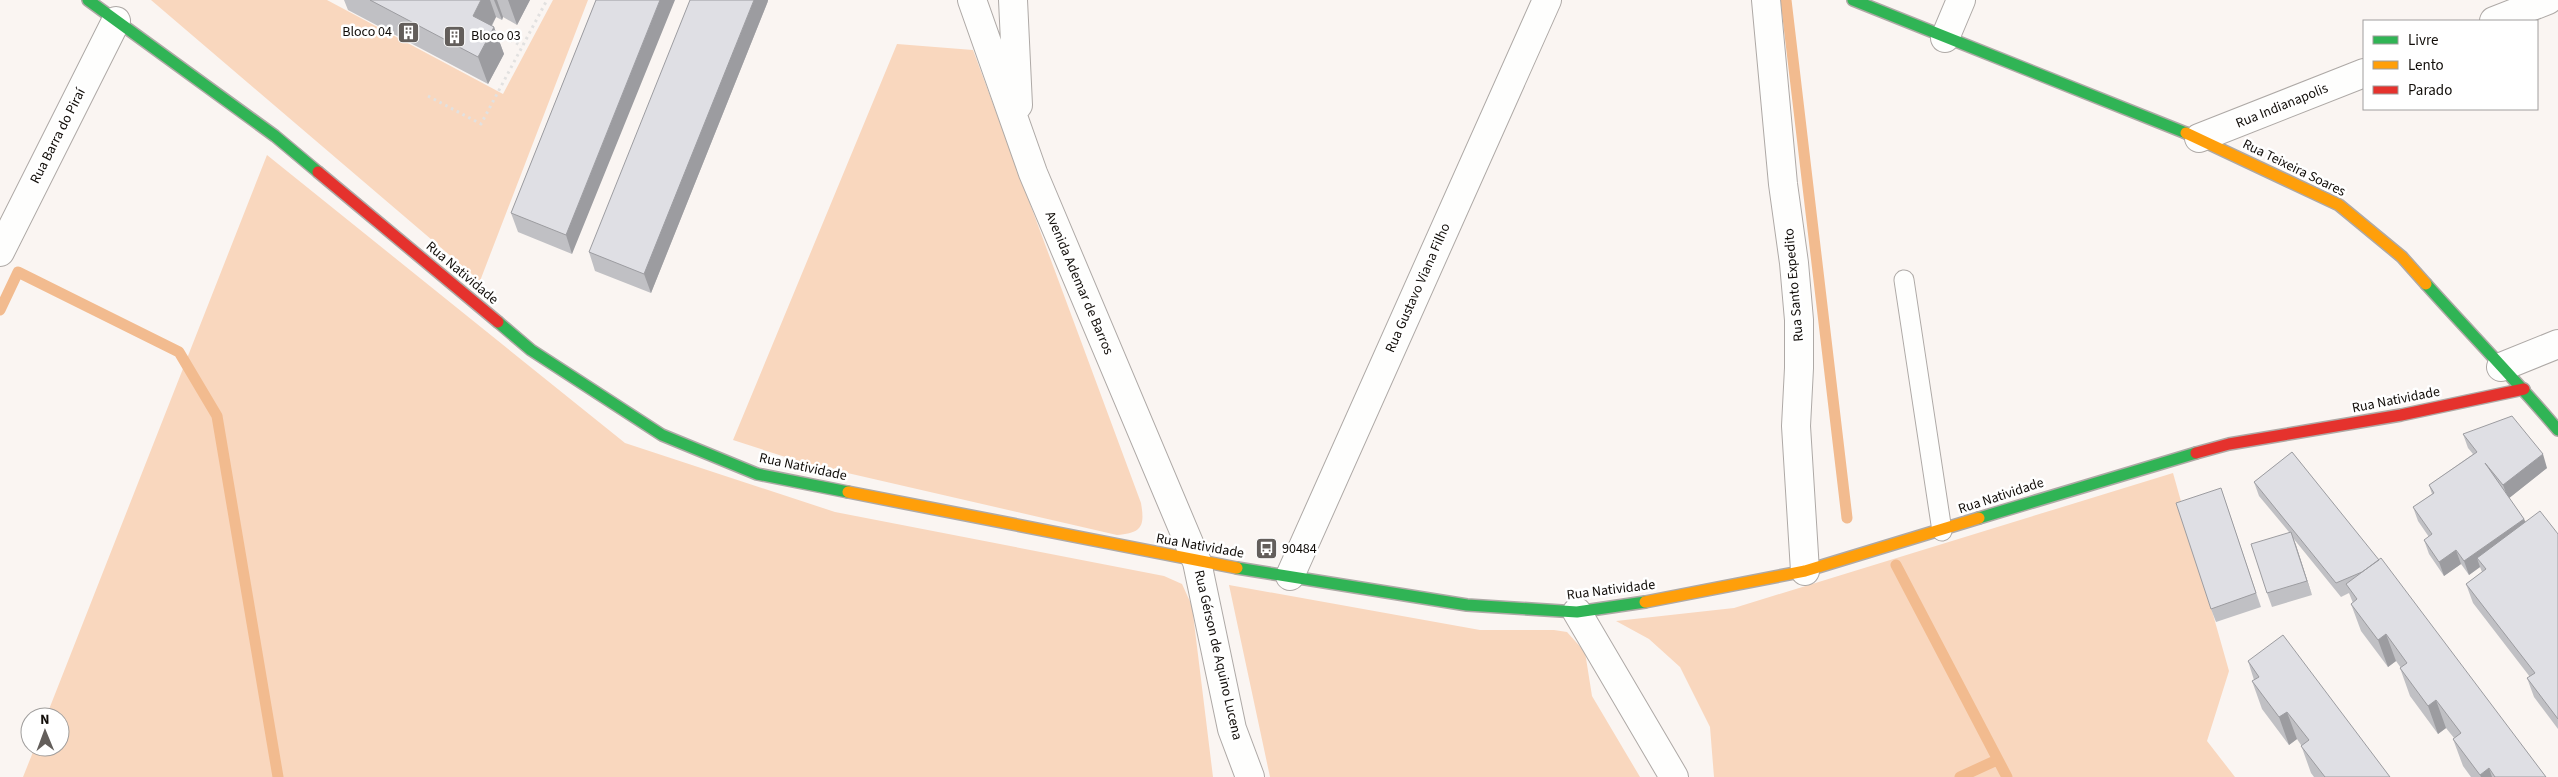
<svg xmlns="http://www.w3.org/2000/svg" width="2558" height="777" viewBox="0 0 2558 777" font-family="'Source Sans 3',sans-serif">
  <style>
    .green { fill: #f9d7be }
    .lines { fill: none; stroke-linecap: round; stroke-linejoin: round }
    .stream { stroke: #f2bb8f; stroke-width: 11 }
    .lane-casing { stroke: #aea9a6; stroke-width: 21 }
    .street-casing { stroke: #aea9a6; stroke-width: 30 }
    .fast-casing { stroke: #aea9a6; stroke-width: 14 }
    .slow-casing { stroke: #aea9a6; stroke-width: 14 }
    .jam-casing { stroke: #aea9a6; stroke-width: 14 }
    .path { stroke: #e2e1e0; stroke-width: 3; stroke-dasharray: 2.5 4; stroke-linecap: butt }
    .lane { stroke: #fefefd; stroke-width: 19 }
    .street { stroke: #fefefd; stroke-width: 28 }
    .fast { stroke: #30b455; stroke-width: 11 }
    .slow { stroke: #ff9f0a; stroke-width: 11 }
    .jam { stroke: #e5322d; stroke-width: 11 }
    .wall { fill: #c0c0c4 }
    .shaded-wall { fill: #9c9ca0 }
    .building { fill: #dfdfe4; stroke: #9c9ca0 }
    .labels { text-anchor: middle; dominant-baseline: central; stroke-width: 5; stroke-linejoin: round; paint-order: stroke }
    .poi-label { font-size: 14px; fill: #110d09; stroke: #fff; text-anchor: start }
    .street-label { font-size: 14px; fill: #110d09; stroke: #fff }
  </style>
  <rect width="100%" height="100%" fill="#faf5f2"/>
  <path class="green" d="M 151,0 L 327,0 L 503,94 L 553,0 L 588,0 L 480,281 Z
    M 897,44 L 973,50 L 1141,503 C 1145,526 1142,533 1117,535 L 804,463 L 733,440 Z
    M 267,155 L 625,443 L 835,512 L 1164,576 L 1182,584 L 1192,606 L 1213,777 L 23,777 L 35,747 L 60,747 L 60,717 L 46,717 Z
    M 2173,473 L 2229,671 L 2207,741 L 2235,777 L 1714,777 L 1710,727 L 1680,667 L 1649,639 L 1616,621 L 1734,608 Z
    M 1229,585 L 1480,630 L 1554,630 L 1567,632 L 1585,652 L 1592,696 L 1640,777 L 1270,777 Z"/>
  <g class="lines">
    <path class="stream" d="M 1786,0 L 1847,518
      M 0,310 L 18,272 L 179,352 L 217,416 L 278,777
      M 1896,565 L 2007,777
      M 1960,777 L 1997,760"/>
    <defs>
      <path id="lane" d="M 1904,280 L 1942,531"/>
      <path id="street" d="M 972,0 L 1033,173 L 1197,562 L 1232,729 L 1250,777
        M 1013,0 L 1018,105
        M 1766,0 L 1783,184 L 1794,263 L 1799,320 L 1799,368 L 1796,426 L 1805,571
        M 2494,21 L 2548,0
        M 1945,38 L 1961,0
        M 2199,138 L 2364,73
        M 0,252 L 116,21
        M 2501,367 L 2558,344
        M 1290,576 L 1547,0
        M 1577,612 L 1674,777"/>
      <path id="fast" d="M 88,0 L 275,136 L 318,172
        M 1853,0 L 2186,133
        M 2426,284 C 2470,333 2516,380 2558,430
        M 498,322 L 531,350 L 662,435 L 757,474 L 848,492
        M 1979,518 L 2196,453
        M 1237,568 L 1467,605 L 1577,612 L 1645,602"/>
      <path id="slow" d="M 2186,133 L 2339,205 L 2402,257 L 2426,284
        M 848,492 L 1237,568
        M 1645,602 L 1805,571 L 1979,518"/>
      <path id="jam" d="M 318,172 L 498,322
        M 2196,453 L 2229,444 L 2401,415 L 2524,389"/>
    </defs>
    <use href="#lane" class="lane-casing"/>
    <use href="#street" class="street-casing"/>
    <use href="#fast" class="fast-casing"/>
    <use href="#slow" class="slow-casing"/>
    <use href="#jam" class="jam-casing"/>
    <path class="path" d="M 493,31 L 522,46
      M 428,96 L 481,124 L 547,0"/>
    <use href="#lane" class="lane"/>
    <use href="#street" class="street"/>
    <use href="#fast" class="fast"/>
    <use href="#slow" class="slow"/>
    <use href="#jam" class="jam"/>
  </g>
  <path class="wall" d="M 344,0 L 530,0 L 517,25 L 503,17 L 502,20 L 496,17 L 492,26 L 494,27 L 504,54 L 488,84 L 348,10 Z
    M 596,0 L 572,254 L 518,232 L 511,213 Z
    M 768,1 L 651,293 L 595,271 L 589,252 Z
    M 2463,434 L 2547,468 L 2509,498 L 2524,519 L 2526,522 L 2558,534 L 2558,729 L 2534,697 L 2527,678 L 2530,677 L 2473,603 L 2466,584 L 2482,572 L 2480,567 L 2469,575 L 2461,564 L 2444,576 L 2429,554 L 2424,540 L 2429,537 L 2418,521 L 2413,507 L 2432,494 L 2429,485 L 2473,454 L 2468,448 Z
    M 2292,452 L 2546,777 L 2471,777 L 2463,766 L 2453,739 L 2454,738 L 2446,728 L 2438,734 L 2410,696 L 2400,668 L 2401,668 L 2396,661 L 2388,667 L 2361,631 L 2351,604 L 2353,603 L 2349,593 L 2341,597 L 2293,538 L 2312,595 L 2272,607 L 2267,593 L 2289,532 L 2259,496 L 2254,482 Z
    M 2221,488 L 2261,607 L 2216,622 L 2211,609 Z
    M 2248,661 L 2390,777 L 2314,777 L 2311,773 L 2301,745 L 2297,739 L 2289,745 L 2262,709 L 2252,681 L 2254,680 Z"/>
  <path class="shaded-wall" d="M 481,0 L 490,0 L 496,17 L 482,43 L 473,16 Z
    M 494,0 L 497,0 L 503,17 L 502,20 Z
    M 508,0 L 530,0 L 517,25 Z
    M 660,0 L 675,0 L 572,254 L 566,235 Z
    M 754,0 L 768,0 L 768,1 L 651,293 L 644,274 Z
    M 494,27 L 504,54 L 488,84 L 478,57 Z
    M 2543,454 L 2547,468 L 2508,499 L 2503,485 Z
    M 2524,519 L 2529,532 L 2477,558 L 2480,567 L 2469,575 L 2464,561 Z
    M 2291,532 L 2296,545 L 2312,595 L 2307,581 Z
    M 2456,550 L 2461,564 L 2444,576 L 2439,562 Z
    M 2386,634 L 2396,661 L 2388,667 L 2378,640 Z
    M 2436,700 L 2446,728 L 2438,734 L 2428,706 Z
    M 2287,712 L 2297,739 L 2289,745 L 2279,717 Z
    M 2489,768 L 2492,777 L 2481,777 L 2480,775 Z"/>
  <path class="building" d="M 370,0 L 481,0 L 473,16 L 494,27 L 478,57 Z
    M 596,0 L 660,0 L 566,235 L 511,213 Z
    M 690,0 L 754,0 L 644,274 L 589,252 Z
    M 2512,416 L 2543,454 L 2503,485 L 2485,463 L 2524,519 L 2464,561 L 2456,550 L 2439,562 L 2424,540 L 2432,534 L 2413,507 L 2434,493 L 2429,485 L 2477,452 L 2463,434 Z
    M 2292,452 L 2379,560 L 2362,572 L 2336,583 L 2254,482 Z
    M 2221,488 L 2256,593 L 2211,609 L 2176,503 Z
    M 2540,511 L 2558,534 L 2558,719 L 2527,678 L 2535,673 L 2466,584 L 2486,569 L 2477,558 Z
    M 2291,532 L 2307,581 L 2267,593 L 2251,544 Z
    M 2381,558 L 2546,777 L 2495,777 L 2489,768 L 2480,775 L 2453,739 L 2461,733 L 2436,700 L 2428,706 L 2400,668 L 2407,663 L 2386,634 L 2378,640 L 2351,604 L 2357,599 L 2346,584 Z
    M 2283,635 L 2390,777 L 2325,777 L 2301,746 L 2309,740 L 2287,712 L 2279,717 L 2252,681 L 2259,677 L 2248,661 Z"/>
  <defs>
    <symbol id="building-square" viewBox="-11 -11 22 22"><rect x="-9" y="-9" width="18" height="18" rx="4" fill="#635e5b" stroke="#fff"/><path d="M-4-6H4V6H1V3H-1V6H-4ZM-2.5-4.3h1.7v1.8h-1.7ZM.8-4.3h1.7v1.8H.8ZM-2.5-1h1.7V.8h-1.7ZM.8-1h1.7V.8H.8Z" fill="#fff"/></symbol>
    <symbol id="bus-square" viewBox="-11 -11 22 22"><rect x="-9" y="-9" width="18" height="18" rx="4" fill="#635e5b" stroke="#fff"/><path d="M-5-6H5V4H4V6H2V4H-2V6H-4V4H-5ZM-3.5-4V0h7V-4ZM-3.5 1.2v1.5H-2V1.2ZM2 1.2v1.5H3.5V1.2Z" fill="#fff"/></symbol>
  </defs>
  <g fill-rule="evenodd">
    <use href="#building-square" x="396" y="20" width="25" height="25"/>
    <use href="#building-square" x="442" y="24" width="25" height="25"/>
    <use href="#bus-square" x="1254" y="536" width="25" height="25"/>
  </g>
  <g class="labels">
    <g class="poi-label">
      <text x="392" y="32" text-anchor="end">Bloco 04</text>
      <text x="471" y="36">Bloco 03</text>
      <text x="1282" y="549">90484</text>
    </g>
    <g class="street-label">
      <text transform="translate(2282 106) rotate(-22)">Rua Indianapolis</text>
      <text transform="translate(58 136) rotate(-63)">Rua Barra do Piraí</text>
      <text transform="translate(2294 168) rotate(26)">Rua Teixeira Soares</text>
      <text transform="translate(462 273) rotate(40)">Rua Natividade</text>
      <text transform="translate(1079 283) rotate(67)">Avenida Ademar de Barros</text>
      <text transform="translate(1794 285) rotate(-95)">Rua Santo Expedito</text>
      <text transform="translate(1418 288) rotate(-66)">Rua Gustavo Viana Filho</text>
      <text transform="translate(2396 400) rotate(-11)">Rua Natividade</text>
      <text transform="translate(803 467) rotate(12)">Rua Natividade</text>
      <text transform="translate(2001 496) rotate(-18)">Rua Natividade</text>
      <text transform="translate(1200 546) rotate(10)">Rua Natividade</text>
      <text transform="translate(1611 590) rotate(-7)">Rua Natividade</text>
      <text transform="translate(1218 655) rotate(77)">Rua Gérson de Aquino Lucena</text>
    </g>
  </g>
  <rect x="2363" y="20" width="175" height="90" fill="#ffffff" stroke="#a09e9d"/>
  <rect x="2373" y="36" width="25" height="8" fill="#30b455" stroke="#a09e9d"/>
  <text x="2408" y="45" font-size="15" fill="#110d09">Livre</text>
  <rect x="2373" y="61" width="25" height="8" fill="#ff9f0a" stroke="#a09e9d"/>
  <text x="2408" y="70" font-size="15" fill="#110d09">Lento</text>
  <rect x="2373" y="86" width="25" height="8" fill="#e5322d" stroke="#a09e9d"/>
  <text x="2408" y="95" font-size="15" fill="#110d09">Parado</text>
  <g transform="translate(45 732) rotate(359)"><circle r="24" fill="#ffffff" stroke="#a09e9d"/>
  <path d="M0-4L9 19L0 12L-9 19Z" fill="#635e5b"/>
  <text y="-8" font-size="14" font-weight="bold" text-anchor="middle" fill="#110d09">N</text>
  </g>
</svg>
